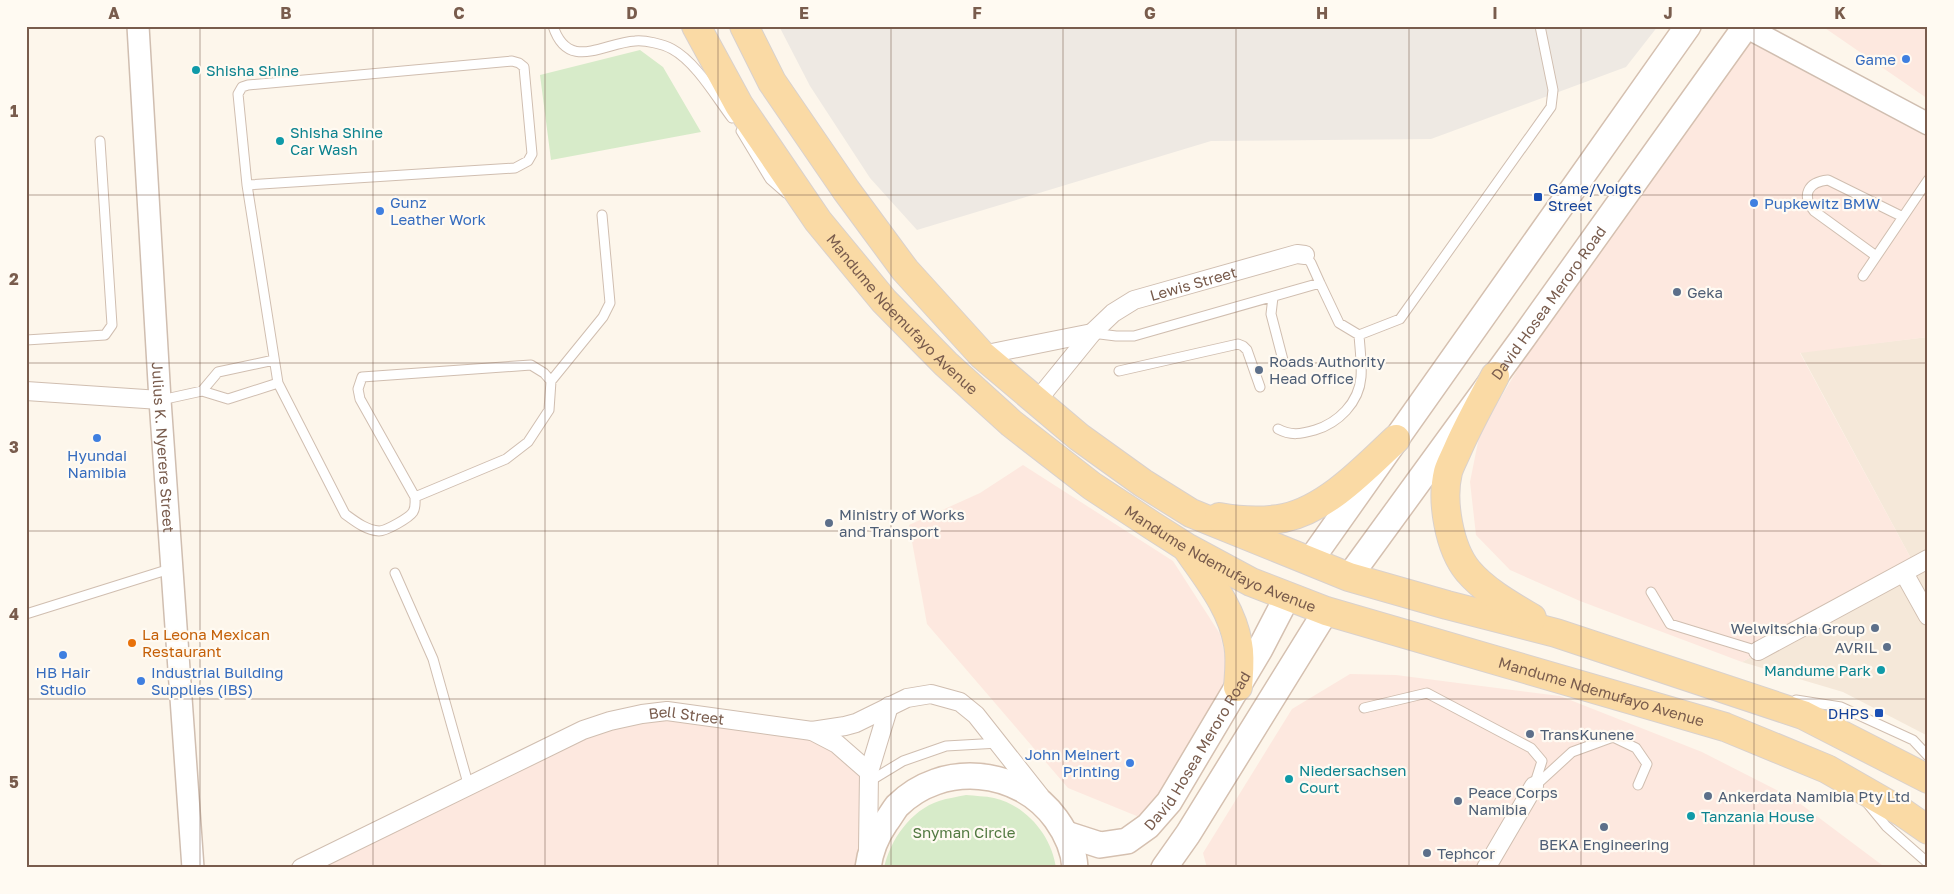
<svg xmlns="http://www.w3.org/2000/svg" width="1954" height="894" viewBox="0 0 1954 894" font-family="'Golos Text',sans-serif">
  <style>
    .residential { fill: #f5e8d9 }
    .commercial { fill: #fde8df }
    .industrial { fill: #eee9e3 }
    .green { fill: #d7ebc9 }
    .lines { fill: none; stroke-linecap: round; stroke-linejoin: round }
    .service-casing { stroke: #d0beb0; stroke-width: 11 }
    .minor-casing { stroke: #d0beb0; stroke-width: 20 }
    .tertiary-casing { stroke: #d0beb0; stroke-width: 24 }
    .secondary-casing { stroke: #d5c0b0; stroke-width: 28 }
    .primary-casing { stroke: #d9d1cd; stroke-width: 30 }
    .service { stroke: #fff; stroke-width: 9 }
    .minor { stroke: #fff; stroke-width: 18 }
    .tertiary { stroke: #fff; stroke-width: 21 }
    .secondary { stroke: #fff; stroke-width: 25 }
    .primary { stroke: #fadaa5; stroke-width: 28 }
    .grid { fill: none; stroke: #795c4d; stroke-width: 1; stroke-opacity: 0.55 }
    .shop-dot { fill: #3f7fe0; stroke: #fffaf2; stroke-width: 2 }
    .culture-dot { fill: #0f9aa8; stroke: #fffaf2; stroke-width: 2 }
    .transit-dot { fill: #1a4fb4; stroke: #fffaf2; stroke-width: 2 }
    .service-dot { fill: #5c6f8a; stroke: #fffaf2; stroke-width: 2 }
    .food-dot { fill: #e8710a; stroke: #fffaf2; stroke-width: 2 }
    .labels { text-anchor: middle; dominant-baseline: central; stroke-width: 4.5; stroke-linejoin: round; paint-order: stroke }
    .shop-label { font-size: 15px; fill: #366cbe; stroke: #fffaf2; text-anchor: start }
    .culture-label { font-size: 15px; fill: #0d838f; stroke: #fffaf2; text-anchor: start }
    .transit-label { font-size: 15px; fill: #164399; stroke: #fffaf2; text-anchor: start }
    .street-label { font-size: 15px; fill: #795c4d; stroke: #fffaf2 }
    .service-label { font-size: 15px; fill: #4e5e75; stroke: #fffaf2; text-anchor: start }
    .food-label { font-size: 15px; fill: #c56008; stroke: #fffaf2; text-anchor: start }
    .park-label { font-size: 15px; fill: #527941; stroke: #fffaf2 }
    .neatline { fill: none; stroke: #795c4d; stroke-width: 2 }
    .grid-label { font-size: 16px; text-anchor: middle; font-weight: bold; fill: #795c4d }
  </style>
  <rect width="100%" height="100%" fill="#fdf6eb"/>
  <path class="residential" d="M 1928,337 L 1928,736 L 1843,692 L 1742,662 L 1915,566 L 1800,352 Z"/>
  <path class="commercial" d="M 1822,26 L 1928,26 L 1928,99 Z
    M 1745,27 L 1928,124 L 1928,337 L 1800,353 L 1915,566 L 1742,662 L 1580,601 L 1510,570 L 1476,535 L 1470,482 L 1480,432 L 1542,329 Z
    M 1023,465 L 1173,561 L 1220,634 L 1231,682 L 1144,819 L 1068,788 L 927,624 L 909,525 L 980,493 Z
    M 1350,674 L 1396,675 L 1560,696 L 1702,752 L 1794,799 L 1886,868 L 1207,868 L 1203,853 L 1292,709 Z
    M 667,711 L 812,731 L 869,772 L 861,868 L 294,868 L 583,730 Z"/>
  <path class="industrial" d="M 779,26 L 1658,26 L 1626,67 L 1431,139 L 1211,141 L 917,230 L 870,178 L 810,86 Z"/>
  <path class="green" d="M 640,50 L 663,67 L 701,132 L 551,160 L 540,75 Z
    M 966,795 C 975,796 985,796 994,798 C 1026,805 1052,836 1056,868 L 884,868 C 890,840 911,810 939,801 C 948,798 957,797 966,795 Z"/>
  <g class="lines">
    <defs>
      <path id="service" d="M 553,26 C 568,72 603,43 635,41 C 645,40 663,44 672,49 C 696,62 716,97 732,118
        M 741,131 L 770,179 L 786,193
        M 247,185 L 515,168 L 528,161 L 532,154 L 524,67 L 519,63 L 512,61 L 248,85 L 242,87 L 238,94 L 247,185 L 278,383 L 345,514 C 356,522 366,530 379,531 C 386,531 409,518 413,512 C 416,507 415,503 415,497 L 360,399 L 358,389 L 362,377 L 531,365 L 544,373 L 551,381 L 549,410 L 528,442 L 506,459 L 415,497
        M 1305,255 L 1311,263 L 1320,283
        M 1876,256 L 1814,211 C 1801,195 1808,182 1828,180 L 1903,217
        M 1863,276 L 1928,180
        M 1273,297 L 1271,314 L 1284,364
        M 1092,333 L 1116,336 L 1134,336 L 1320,283 L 1339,323 L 1359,335 L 1400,319 L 1551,107 L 1553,90 L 1540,26
        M 26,340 L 105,335 L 112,325 L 100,141
        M 1119,371 L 1238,344 L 1243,346 L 1247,350 L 1260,387
        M 551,381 L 603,317 L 610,303 L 602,215
        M 202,391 L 218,372 L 274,360
        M 161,400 L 202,391 L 228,399 L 278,383
        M 1278,429 C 1291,436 1301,434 1315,430 C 1338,423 1359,403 1361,377 C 1362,364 1360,349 1359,335
        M 395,573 L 433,659 L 469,787
        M 1651,592 L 1670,624 L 1758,651
        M 26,614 L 173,568
        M 1796,700 L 1841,707 L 1913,740 L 1928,756
        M 1364,708 L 1427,693 L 1531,748 L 1542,761 L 1534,786
        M 870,781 L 903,761 L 946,746 L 999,743
        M 1535,786 L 1572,752 L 1613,737 L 1636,748 L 1647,764 L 1638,785
        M 1868,804 L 1886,826 L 1928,863"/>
      <g id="minor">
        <path d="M 982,355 L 1092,333"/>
        <path d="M 26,391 L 160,400"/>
        <path id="s1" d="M 1036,402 L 1092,333 L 1113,313 L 1134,300 L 1297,254 L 1305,255"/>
        <path d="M 1904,573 L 1928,616"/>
        <path d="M 1758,651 L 1928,559"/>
        <path d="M 812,731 L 837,744 L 869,772 L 868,850"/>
        <path d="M 869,772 L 889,706"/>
        <path id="s2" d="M 301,868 L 583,730 L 610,721 L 642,714 L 667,711 L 812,731 L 845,726 L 856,723 L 907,698 L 931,694 L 960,702 L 976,715 L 1040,796"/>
        <path d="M 1486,868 L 1534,786"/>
      </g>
      <g id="tertiary">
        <path id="s3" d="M 138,26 L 160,400 L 193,868"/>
        <path d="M 1744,26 L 1928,124"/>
      </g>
      <g id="secondary">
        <path d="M 1310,561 L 1688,26"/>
        <path id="s4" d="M 1349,577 L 1523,338 L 1746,26"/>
        <path id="s5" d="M 1066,834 L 1100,845 L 1127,841 L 1148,826 L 1169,802 L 1260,649 L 1287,597"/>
        <path d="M 868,868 C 870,852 877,835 886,822 C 890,817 893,811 897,806 C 942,761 1019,768 1056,819 C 1066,833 1074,849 1075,868"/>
        <path d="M 1164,868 L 1188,834 L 1326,611"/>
      </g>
      <g id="primary">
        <path id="s6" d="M 696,26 L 739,105 L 818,221 L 884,301 L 946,364 L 1011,423 L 1092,486 L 1153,526 L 1186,547 L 1251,582 L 1326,611 L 1725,727 L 1827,769 L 1902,812 L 1928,830"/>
        <path d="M 744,26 L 772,82 L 846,190 L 905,270 L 982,355 L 1079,437 L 1143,483 L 1191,513 L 1349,577 L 1447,605 L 1556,633 L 1803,715 L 1928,779"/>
        <path d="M 1495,376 C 1482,401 1468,425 1457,451 C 1454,458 1450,465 1448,472 C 1441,501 1449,548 1468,571 C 1485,591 1510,605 1532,618"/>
        <path d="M 1219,517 C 1241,521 1263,522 1284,518 C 1327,509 1365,468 1396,439"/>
        <path d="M 1188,550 C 1208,579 1232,608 1238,644 C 1241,658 1239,673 1238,687"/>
      </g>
    </defs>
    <use href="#service" class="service-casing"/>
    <use href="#minor" class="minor-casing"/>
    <use href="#tertiary" class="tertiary-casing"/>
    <use href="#secondary" class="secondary-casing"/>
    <use href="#primary" class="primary-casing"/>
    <use href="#service" class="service"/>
    <use href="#minor" class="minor"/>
    <use href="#tertiary" class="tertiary"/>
    <use href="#secondary" class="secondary"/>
    <use href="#primary" class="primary"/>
  </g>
  <path class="grid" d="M 200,26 L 200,868M 373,26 L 373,868M 545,26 L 545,868M 718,26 L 718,868M 891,26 L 891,868M 1063,26 L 1063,868M 1236,26 L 1236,868M 1409,26 L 1409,868M 1581,26 L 1581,868M 1754,26 L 1754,868M 26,195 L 1928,195M 26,363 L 1928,363M 26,531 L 1928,531M 26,699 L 1928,699"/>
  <g class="shop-dot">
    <circle cx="1906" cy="59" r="5"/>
    <circle cx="1754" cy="203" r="5"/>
    <circle cx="380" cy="211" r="5"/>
    <circle cx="97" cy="438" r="5"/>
    <circle cx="63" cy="655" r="5"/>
    <circle cx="141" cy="681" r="5"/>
    <circle cx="1130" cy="763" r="5"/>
  </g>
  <g class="culture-dot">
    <circle cx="196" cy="70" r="5"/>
    <circle cx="280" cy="141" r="5"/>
    <circle cx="1881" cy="670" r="5"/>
    <circle cx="1289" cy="779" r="5"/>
    <circle cx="1691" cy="816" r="5"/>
  </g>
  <g class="transit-dot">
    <rect x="1533" y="192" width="10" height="10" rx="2.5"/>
    <rect x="1874" y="708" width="10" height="10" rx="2.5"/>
  </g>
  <g class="service-dot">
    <circle cx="1677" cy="292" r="5"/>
    <circle cx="1259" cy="370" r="5"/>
    <circle cx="829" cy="523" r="5"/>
    <circle cx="1875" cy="628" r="5"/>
    <circle cx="1887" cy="647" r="5"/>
    <circle cx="1530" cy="734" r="5"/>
    <circle cx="1708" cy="796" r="5"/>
    <circle cx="1458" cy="801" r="5"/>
    <circle cx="1604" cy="827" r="5"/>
    <circle cx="1427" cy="853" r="5"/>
  </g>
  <circle class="food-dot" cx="132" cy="643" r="5"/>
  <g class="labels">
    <g class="shop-label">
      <text x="1896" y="59" text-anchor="end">Game</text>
      <text x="390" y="202">Gunz<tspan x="390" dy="17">Leather Work</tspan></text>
      <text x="1764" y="203">Pupkewitz BMW</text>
      <text x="97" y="455" text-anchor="middle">Hyundai<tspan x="97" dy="17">Namibia</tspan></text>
      <text x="63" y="672" text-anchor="middle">HB Hair<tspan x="63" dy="17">Studio</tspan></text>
      <text x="151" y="672">Industrial Building<tspan x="151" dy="17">Supplies (IBS)</tspan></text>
      <text x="1120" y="754" text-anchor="end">John Meinert<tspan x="1120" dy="17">Printing</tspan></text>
    </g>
    <g class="culture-label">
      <text x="206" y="70">Shisha Shine</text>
      <text x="290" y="132">Shisha Shine<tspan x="290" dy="17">Car Wash</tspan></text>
      <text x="1871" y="670" text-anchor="end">Mandume Park</text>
      <text x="1299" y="770">Niedersachsen<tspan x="1299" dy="17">Court</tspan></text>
      <text x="1701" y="816">Tanzania House</text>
    </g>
    <g class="transit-label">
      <text x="1548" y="188">Game/Voigts<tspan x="1548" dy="17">Street</tspan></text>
      <text x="1869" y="713" text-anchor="end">DHPS</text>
    </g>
    <g class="street-label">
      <text stroke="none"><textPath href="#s1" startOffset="204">Lewis Street</textPath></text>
      <text stroke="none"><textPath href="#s4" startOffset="339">David Hosea Meroro Road</textPath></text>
      <text stroke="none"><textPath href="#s6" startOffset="356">Mandume Ndemufayo Avenue</textPath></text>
      <text stroke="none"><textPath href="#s3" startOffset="422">Julius K. Nyerere Street</textPath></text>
      <text stroke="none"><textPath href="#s6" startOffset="761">Mandume Ndemufayo Avenue</textPath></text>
      <text stroke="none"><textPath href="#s6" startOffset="1166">Mandume Ndemufayo Avenue</textPath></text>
      <text stroke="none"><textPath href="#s2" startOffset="420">Bell Street</textPath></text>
      <text stroke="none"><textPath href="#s5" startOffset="179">David Hosea Meroro Road</textPath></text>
    </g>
    <g class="service-label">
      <text x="1687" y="292">Geka</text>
      <text x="1269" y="361">Roads Authority<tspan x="1269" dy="17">Head Office</tspan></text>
      <text x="839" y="514">Ministry of Works<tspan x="839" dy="17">and Transport</tspan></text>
      <text x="1865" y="628" text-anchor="end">Welwitschia Group</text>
      <text x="1877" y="647" text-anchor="end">AVRIL</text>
      <text x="1540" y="734">TransKunene</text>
      <text x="1468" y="792">Peace Corps<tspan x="1468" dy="17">Namibia</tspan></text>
      <text x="1718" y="796">Ankerdata Namibia Pty Ltd</text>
      <text x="1604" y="844" text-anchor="middle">BEKA Engineering</text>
      <text x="1437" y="853">Tephcor</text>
    </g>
    <g class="food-label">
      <text x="142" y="634">La Leona Mexican<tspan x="142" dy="17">Restaurant</tspan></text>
    </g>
    <g class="park-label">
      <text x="964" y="832">Snyman Circle</text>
    </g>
  </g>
  <rect width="1954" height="894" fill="none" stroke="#fffaf2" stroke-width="55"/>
  <rect x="28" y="28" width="1898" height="838" class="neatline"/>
  <g class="grid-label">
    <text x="114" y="19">A</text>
    <text x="286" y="19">B</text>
    <text x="459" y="19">C</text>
    <text x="632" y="19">D</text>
    <text x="804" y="19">E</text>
    <text x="977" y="19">F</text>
    <text x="1150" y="19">G</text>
    <text x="1322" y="19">H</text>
    <text x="1495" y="19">I</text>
    <text x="1668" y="19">J</text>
    <text x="1840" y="19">K</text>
    <text x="14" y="117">1</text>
    <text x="14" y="285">2</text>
    <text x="14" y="453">3</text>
    <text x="14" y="620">4</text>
    <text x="14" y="788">5</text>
  </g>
</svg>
